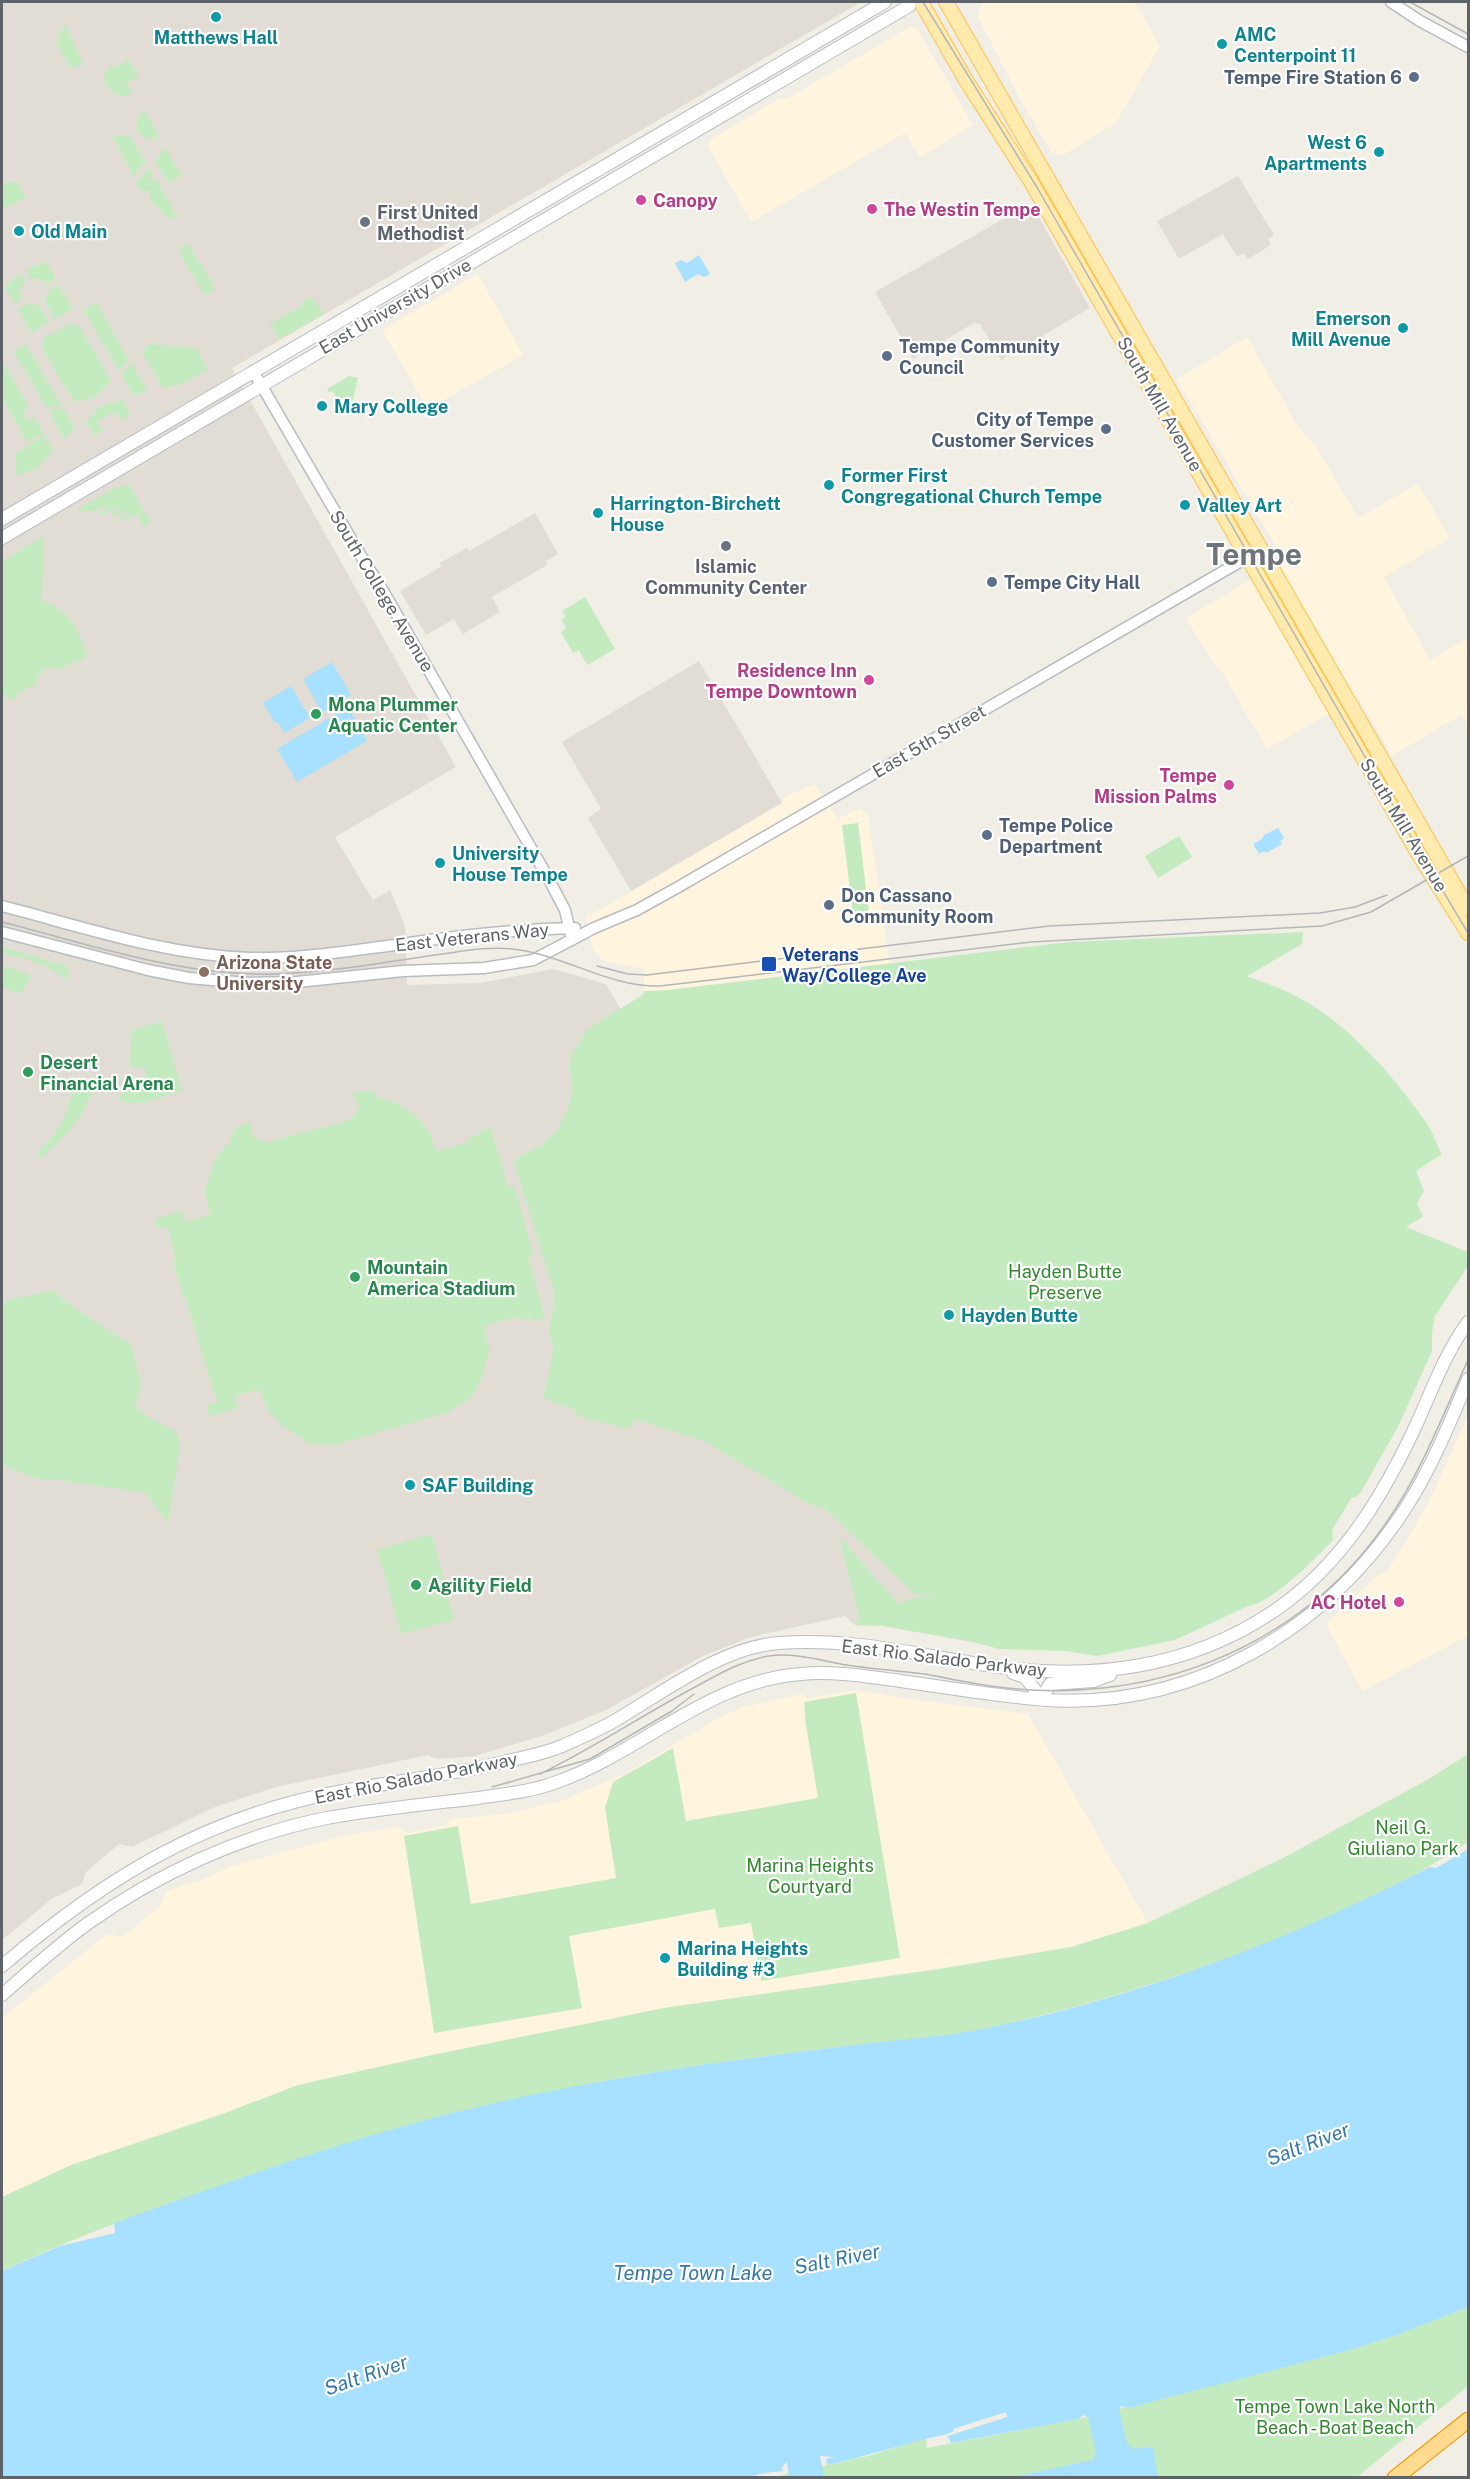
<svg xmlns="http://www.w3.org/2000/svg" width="1470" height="2479" viewBox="0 0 1470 2479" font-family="'Public Sans',sans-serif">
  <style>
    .commercial { fill: #fff4dd }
    .education { fill: #e1ddd5 }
    .green { fill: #c4ebc0 }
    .water { fill: #a8e0ff }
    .pier { fill: #f1eee6 }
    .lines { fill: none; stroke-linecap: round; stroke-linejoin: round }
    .tertiary-casing { stroke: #b8bcc1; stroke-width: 13 }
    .secondary-casing { stroke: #b9bdc3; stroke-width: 14 }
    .primary-casing { stroke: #ffc151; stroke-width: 16 }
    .motorway-casing { stroke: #f79700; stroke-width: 17 }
    .tertiary { stroke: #fff; stroke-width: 10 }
    .secondary { stroke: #fff; stroke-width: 12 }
    .primary { stroke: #ffebad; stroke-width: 14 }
    .motorway { stroke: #ffda8f; stroke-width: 15 }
    .tram { stroke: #b5b6b7; stroke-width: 1.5 }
    .culture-dot { fill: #0f9aa8; stroke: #fff; stroke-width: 2 }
    .service-dot { fill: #5c6f8a; stroke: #fff; stroke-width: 2 }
    .hotel-dot { fill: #d1479c; stroke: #fff; stroke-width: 2 }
    .worship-dot { fill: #6b7280; stroke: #fff; stroke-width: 2 }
    .leisure-dot { fill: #2e9e5b; stroke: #fff; stroke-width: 2 }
    .transit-dot { fill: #1a4fb4; stroke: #fff; stroke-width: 2 }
    .education-dot { fill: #8d6e63; stroke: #fff; stroke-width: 2 }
    .labels { text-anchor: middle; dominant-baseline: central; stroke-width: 4.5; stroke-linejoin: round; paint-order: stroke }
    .culture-label { font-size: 18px; font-weight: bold; fill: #0d838f; stroke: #fff; text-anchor: start }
    .service-label { font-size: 18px; font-weight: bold; fill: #4e5e75; stroke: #fff; text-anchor: start }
    .hotel-label { font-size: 18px; font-weight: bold; fill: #b23c85; stroke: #fff; text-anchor: end }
    .worship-label { font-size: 18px; font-weight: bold; fill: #5b616d; stroke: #fff; text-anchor: start }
    .street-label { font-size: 18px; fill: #5d6368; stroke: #fff }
    .leisure-label { font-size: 18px; font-weight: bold; fill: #27864d; stroke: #fff; text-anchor: start }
    .transit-label { font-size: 18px; font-weight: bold; fill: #164399; stroke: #fff; text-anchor: start }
    .education-label { font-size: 18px; font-weight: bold; fill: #785e54; stroke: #fff; text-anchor: start }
    .park-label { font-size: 18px; fill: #30872d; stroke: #fff }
    .water-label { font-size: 20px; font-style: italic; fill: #3477a9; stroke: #fff }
    .town-label { font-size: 30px; font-weight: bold; fill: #6e757a; stroke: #fff }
  </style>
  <rect width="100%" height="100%" fill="#f1eee6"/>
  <path class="commercial" d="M 982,2 L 1135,2 L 1160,46 L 1116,123 L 1063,155 L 1052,153 L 1019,97 L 978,17 Z
    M 910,27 L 917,29 L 973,125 L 920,157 L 905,133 L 751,222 L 708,146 L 709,141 L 778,99 L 788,98 Z
    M 478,274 L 523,355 L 428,409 L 382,330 Z
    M 1247,337 L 1298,427 L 1315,445 L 1358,518 L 1418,484 L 1450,538 L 1384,577 L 1430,660 L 1468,638 L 1468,726 L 1461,715 L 1392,756 L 1358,697 L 1267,749 L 1222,672 L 1213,663 L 1186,618 L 1284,560 L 1177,379 Z
    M 815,784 L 838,819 L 860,808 L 868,816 L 890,966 L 672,990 L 644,991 L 644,969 L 604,961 L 593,950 L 586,916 L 605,907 L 782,803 L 785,797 Z
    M 1468,1415 L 1468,1636 L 1362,1691 L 1326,1624 L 1378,1575 L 1386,1573 L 1408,1539 L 1434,1491 Z
    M 856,1690 L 901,1698 L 1028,1714 L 1148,1923 L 1071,1947 L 956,1966 L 664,2008 L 432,2055 L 298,2085 L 225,2113 L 71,2165 L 2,2197 L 2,2018 L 107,1934 L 122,1937 L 160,1906 L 166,1891 L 199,1881 L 232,1866 L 343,1836 L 398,1827 L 408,1833 L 445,1825 L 450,1819 L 509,1813 L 561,1801 L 626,1773 L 722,1716 L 743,1707 L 802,1694 L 808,1698 Z"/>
  <path class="education" d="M 2,2 L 861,2 L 232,368 L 456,767 L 335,837 L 373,900 L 390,890 L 405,926 L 407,985 L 480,983 L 553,969 L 606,984 L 988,1645 L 883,1626 L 855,1625 L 845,1616 L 751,1637 L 703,1656 L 606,1710 L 542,1736 L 475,1756 L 437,1759 L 428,1755 L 276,1787 L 215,1807 L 132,1847 L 119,1844 L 86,1872 L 82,1884 L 53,1898 L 2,1940 Z
    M 1238,176 L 1274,235 L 1268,239 L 1271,245 L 1248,259 L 1244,253 L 1237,256 L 1223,234 L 1179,259 L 1157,221 Z
    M 1019,210 L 1030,210 L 1037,214 L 1090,308 L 1001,360 L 980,324 L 974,323 L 913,359 L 875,292 Z
    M 535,513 L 558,554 L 546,561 L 547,565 L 492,597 L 500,612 L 463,634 L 454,619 L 426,635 L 400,591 L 442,566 L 440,563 L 467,548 L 469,551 Z
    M 699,661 L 782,803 L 631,891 L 588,818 L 601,809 L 562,742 Z"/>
  <path class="green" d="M 63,26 L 66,26 L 84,64 L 70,68 L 56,43 Z
    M 128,60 L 137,73 L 137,77 L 127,83 L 132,91 L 131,94 L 123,97 C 106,90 98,81 110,66 L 116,66 Z
    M 144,109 L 160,137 L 147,139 L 138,132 L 137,118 Z
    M 112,135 L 129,135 L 146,162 L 133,177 Z
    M 165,147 L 181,175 L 168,183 L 155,161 Z
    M 150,168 L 152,172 L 150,177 L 152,180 L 157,180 L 177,216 L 177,218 L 168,218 L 149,198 L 150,193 L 148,190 L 143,192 L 135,183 Z
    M 7,181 L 9,183 L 16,181 L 26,198 L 2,209 L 2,187 L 4,183 L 7,184 Z
    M 187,243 L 214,285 L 214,289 L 208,294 L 203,293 L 181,255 L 181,247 Z
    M 46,261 L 56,278 L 47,284 L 40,279 L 31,279 L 26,270 Z
    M 20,273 L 25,282 L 20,291 L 21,300 L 14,303 L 5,287 Z
    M 59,285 L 73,309 L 55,319 L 45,302 L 49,290 Z
    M 308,298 L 315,300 L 323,314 L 279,339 L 270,324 L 302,305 L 301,302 Z
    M 96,302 L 129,360 L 119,371 L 83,310 Z
    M 27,304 L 39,305 L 49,322 L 31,333 L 18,309 Z
    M 72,323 L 80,327 L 111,381 L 95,397 L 74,402 L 45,353 L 43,344 L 45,337 Z
    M 26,344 L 61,405 L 47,408 L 13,351 Z
    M 149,344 L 196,348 L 208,369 L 182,384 L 163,388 L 142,352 Z
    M 2,360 L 29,407 L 23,411 L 27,420 L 34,417 L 44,433 L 27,442 L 2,398 Z
    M 132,363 L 148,391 L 133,395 L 122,375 Z
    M 349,376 L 358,378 L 350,412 L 344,415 L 333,391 L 329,392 L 327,389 Z
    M 123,400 L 130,415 L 122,420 L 115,411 L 97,422 L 102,431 L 94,436 L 86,422 L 100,406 Z
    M 64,408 L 75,428 L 64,439 L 49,411 Z
    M 45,435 L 53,450 L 38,467 L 17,476 L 15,471 L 15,453 Z
    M 128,483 L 151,523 L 144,527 L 136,514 L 124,520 L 118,518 L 128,513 L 127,510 L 116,516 L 110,514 L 118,509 L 117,507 L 105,514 L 98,513 L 108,507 L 106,505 L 92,512 L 76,510 L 118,486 L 119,488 Z
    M 44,536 L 42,600 C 70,612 79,629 87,657 L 60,669 C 47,664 38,671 36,684 L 18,694 L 13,701 L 2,692 L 2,561 Z
    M 585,597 L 615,649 L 587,665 L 579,650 L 573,653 L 561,632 L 566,628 L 561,620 L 566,617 L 562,611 Z
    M 858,823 L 870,921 L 854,923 L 842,825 Z
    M 1179,836 L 1192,857 L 1158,878 L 1145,856 Z
    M 1303,932 L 1302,944 L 1247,976 C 1261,982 1276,986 1290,993 C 1347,1021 1392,1074 1428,1125 C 1434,1134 1436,1145 1442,1154 L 1416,1171 L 1424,1191 L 1417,1203 L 1423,1217 L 1406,1227 L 1468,1252 L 1468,1266 L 1435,1316 L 1432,1333 L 1432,1351 L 1398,1427 L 1361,1492 L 1355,1498 L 1352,1497 L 1332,1530 L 1333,1540 C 1317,1557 1271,1604 1248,1606 L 1175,1640 L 1097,1656 L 1067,1651 L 999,1649 L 970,1641 L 883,1626 L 855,1625 L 859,1616 L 839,1536 L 898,1603 L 923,1596 L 938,1595 L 915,1594 L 824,1508 L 811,1505 L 704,1441 L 634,1419 L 631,1427 L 624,1428 L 574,1415 L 575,1410 L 543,1398 C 548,1380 550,1364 554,1346 C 542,1328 557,1312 554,1292 L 514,1163 L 516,1158 L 542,1145 L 558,1129 L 568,1109 L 572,1089 L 569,1060 L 587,1029 L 644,994 L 644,991 L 667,990 L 1069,942 Z
    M 2,947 L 67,966 L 69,977 L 66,980 C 49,965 24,956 2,954 Z
    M 2,965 L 32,975 L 22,992 L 18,993 L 2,987 Z
    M 162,1021 L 182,1091 C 165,1095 132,1111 118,1098 L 126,1087 L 145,1089 L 146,1069 L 130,1066 L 131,1030 Z
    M 76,1082 L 94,1082 C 89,1115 64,1137 40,1158 L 36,1153 C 58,1134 69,1114 73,1085 L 76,1085 Z
    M 357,1091 L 373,1091 L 377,1097 C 395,1101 416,1112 427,1128 C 431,1135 433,1144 436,1151 L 470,1142 L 469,1137 L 479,1134 L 479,1131 L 491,1128 L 508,1187 L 514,1185 L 534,1255 L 528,1257 L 545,1317 L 532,1321 L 530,1317 L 520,1320 L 519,1316 L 484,1326 L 489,1348 L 484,1373 L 472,1397 L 449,1412 L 335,1445 L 310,1444 L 283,1426 L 268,1411 L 259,1389 L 235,1396 L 238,1408 L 209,1416 L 207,1406 L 217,1402 L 185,1298 L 182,1293 L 173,1261 L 176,1259 L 167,1226 L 157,1228 L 154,1219 L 182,1211 L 185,1222 L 210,1215 L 205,1190 L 216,1157 L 232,1138 L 230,1136 L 234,1133 L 233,1131 L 246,1122 L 247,1124 L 250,1122 L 253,1127 L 250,1129 L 253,1137 L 267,1142 L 350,1120 L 359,1108 L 357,1099 L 353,1098 L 353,1093 L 357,1093 Z
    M 44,1292 L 55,1292 C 78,1313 105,1327 131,1344 L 141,1386 L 135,1406 L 148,1417 L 177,1432 L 180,1446 L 168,1524 L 146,1493 L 60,1480 L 41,1480 L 2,1465 L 2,1303 C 16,1296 29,1297 44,1292 Z
    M 432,1534 L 454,1620 L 401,1634 L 377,1550 Z
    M 856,1693 L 900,1958 L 761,1981 L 751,1923 L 719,1928 L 715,1909 L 569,1936 L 582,2008 L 434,2033 L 404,1836 L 458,1826 L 471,1904 L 616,1878 L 605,1808 L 613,1782 L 673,1748 L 686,1821 L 818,1798 L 806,1725 L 804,1702 Z
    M 1468,1754 L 1468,1842 C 1402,1886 1329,1919 1254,1948 C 1163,1983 1069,2011 973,2031 C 940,2037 906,2039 873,2043 C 796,2052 719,2061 643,2074 C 487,2101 336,2143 188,2197 C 125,2219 62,2243 2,2271 L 2,2197 L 71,2165 L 225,2113 L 298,2085 L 432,2055 L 664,2008 L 939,1969 L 1071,1947 L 1148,1923 L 1283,1858 L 1427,1780 Z
    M 1468,2307 L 1468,2386 L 1357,2477 L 769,2478 L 868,2456 L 926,2438 L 927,2448 L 1088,2417 L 1350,2350 L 1397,2335 Z"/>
  <path class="water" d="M 699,255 L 710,274 L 704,277 L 698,274 L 685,282 L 675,263 L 681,260 L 687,263 Z
    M 332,662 L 351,695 L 322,712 L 303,679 Z
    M 291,686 L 310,718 L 284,733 L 278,722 L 275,723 L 263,703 Z
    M 348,707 L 367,741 L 297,782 L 277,749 Z
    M 1278,828 L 1284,838 L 1280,841 L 1282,844 L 1266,853 L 1265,851 L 1259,854 L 1253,844 L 1262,839 L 1264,835 Z
    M 1468,1849 L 1468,2307 L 1397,2335 L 1350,2350 L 1128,2408 L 1121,2406 L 1119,2410 L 1127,2443 L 1133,2449 L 1153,2447 L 1158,2477 L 1012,2477 L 1093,2460 L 1096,2452 L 1088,2417 L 1083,2415 L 1078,2419 L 951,2443 L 947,2434 L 943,2435 C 904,2443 866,2457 827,2465 L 826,2459 L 834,2457 L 820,2456 L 824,2477 L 789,2477 L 787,2462 L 782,2467 L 783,2471 L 758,2474 L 752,2478 L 2,2478 L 2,2271 L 60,2246 L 115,2233 L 114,2223 C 214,2187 313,2151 415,2123 C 490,2102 567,2087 644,2074 C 718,2061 794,2053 869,2043 C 903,2039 938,2037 972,2031 C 1132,2000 1285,1942 1430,1867 L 1436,1868 Z"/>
  <path class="pier" d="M 1006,2412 L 1007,2417 L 948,2436 L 947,2434 L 954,2431 L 953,2429 Z"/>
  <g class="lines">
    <defs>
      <path id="tertiary" d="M 1391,2 L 1420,21 L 1468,47
        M 253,371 L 364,561 L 382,589 L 546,874 L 565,910 L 572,940
        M 2,906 C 83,927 165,955 250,958 C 299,959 347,951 395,945 C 455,936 514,929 575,928
        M 2,932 L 148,970 L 189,978 L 247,983 L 297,982 L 403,971 L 484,968 L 533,960 L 594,928 L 637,910 L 680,886 L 1262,549"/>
      <path id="secondary" d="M 2,519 L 885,2
        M 2,538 L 909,6 L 911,2
        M 1013,1673 L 1025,1677 L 1042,1699
        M 1042,1699 L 1050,1684 L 1094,1681 L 1110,1675
        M 2,1966 C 106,1877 206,1816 343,1791 C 397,1781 450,1775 504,1762 C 523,1757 544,1754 562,1746 C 580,1738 599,1730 616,1720 C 664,1692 722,1647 779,1643 C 852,1637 922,1656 993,1666 C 1091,1681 1190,1668 1274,1611 C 1342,1565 1384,1495 1418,1421 C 1433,1387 1446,1352 1468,1322
        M 2,1995 C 29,1971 57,1946 87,1924 C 157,1874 241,1835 327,1818 C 376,1809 428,1804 478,1798 C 504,1794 529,1792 554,1783 C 639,1754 707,1681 801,1674 C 832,1671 864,1676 894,1680 C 945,1687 995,1696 1046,1700 C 1193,1709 1327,1630 1405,1509 C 1431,1469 1450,1423 1468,1379"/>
      <path id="primary" d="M 921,2 L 967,82 L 1030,180 L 1419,855 L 1468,933
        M 946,2 L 1468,909"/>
      <path id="motorway" d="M 1395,2478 L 1468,2420"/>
    </defs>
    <use href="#tertiary" class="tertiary-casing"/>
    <use href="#secondary" class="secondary-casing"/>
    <use href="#primary" class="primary-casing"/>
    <use href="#motorway" class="motorway-casing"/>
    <use href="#tertiary" class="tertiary"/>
    <use href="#secondary" class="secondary"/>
    <use href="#primary" class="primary"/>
    <use href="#motorway" class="motorway"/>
    <path class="tram" d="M 923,2 L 1038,189 L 1421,854 L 1468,933
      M 1410,2 L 1468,34
      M 2,922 C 92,945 183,977 277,974 C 330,972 383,963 435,955 C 460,952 486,946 512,949 C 563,954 607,987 660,986 L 1031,942 L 1322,926 L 1371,912 L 1468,856
      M 597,966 L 628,974 L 647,975 L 1049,926 L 1320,913 L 1355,907 L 1387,895
      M 540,1774 C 594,1748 644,1714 697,1686 C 719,1674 743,1660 769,1656 C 794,1652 822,1661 847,1665 C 873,1669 899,1671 925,1674 C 947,1678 969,1683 991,1686 C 1144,1708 1300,1651 1388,1520 C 1422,1471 1443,1414 1468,1360
      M 492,1787 L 590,1759 L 672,1711 L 694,1694"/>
  </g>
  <g class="culture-dot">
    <circle cx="216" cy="17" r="6"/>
    <circle cx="1222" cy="44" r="6"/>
    <circle cx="1379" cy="152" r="6"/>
    <circle cx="19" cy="231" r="6"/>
    <circle cx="1403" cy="328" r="6"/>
    <circle cx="322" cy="406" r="6"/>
    <circle cx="829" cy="485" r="6"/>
    <circle cx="1185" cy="505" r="6"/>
    <circle cx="598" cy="513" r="6"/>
    <circle cx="440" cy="863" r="6"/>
    <circle cx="949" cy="1315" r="6"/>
    <circle cx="410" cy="1485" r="6"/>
    <circle cx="665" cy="1958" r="6"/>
  </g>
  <g class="service-dot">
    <circle cx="1414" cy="77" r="6"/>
    <circle cx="887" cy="356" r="6"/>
    <circle cx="1106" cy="429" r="6"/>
    <circle cx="992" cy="582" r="6"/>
    <circle cx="987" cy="835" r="6"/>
    <circle cx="829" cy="905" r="6"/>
  </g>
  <g class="hotel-dot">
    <circle cx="641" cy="200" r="6"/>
    <circle cx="872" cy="209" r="6"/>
    <circle cx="869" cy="680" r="6"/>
    <circle cx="1229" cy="785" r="6"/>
    <circle cx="1399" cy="1602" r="6"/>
  </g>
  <g class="worship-dot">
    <circle cx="365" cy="222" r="6"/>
    <circle cx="726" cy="546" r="6"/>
  </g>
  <g class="leisure-dot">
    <circle cx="316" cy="714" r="6"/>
    <circle cx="28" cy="1072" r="6"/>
    <circle cx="355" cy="1277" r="6"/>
    <circle cx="416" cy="1585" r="6"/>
  </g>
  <rect class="transit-dot" x="761" y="956" width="16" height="16" rx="3"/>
  <circle class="education-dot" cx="204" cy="972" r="6"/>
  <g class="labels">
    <g class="culture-label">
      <text x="1234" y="34">AMC<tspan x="1234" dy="21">Centerpoint 11</tspan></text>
      <text x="216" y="37" text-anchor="middle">Matthews Hall</text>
      <text x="1367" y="142" text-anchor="end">West 6<tspan x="1367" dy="21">Apartments</tspan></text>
      <text x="31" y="231">Old Main</text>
      <text x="1391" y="318" text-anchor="end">Emerson<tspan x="1391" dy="21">Mill Avenue</tspan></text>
      <text x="334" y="406">Mary College</text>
      <text x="841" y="475">Former First<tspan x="841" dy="21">Congregational Church Tempe</tspan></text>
      <text x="610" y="503">Harrington-Birchett<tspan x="610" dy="21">House</tspan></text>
      <text x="1197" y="505">Valley Art</text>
      <text x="452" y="853">University<tspan x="452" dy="21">House Tempe</tspan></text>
      <text x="961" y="1315">Hayden Butte</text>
      <text x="422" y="1485">SAF Building</text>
      <text x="677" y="1948">Marina Heights<tspan x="677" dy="21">Building #3</tspan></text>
    </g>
    <g class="service-label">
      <text x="1402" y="77" text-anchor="end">Tempe Fire Station 6</text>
      <text x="899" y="346">Tempe Community<tspan x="899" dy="21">Council</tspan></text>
      <text x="1094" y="419" text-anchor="end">City of Tempe<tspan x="1094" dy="21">Customer Services</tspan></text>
      <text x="1004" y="582">Tempe City Hall</text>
      <text x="999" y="825">Tempe Police<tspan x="999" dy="21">Department</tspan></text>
      <text x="841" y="895">Don Cassano<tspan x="841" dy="21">Community Room</tspan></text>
    </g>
    <g class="hotel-label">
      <text x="653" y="200" text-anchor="start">Canopy</text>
      <text x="884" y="209" text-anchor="start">The Westin Tempe</text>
      <text x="857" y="670">Residence Inn<tspan x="857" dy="21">Tempe Downtown</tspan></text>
      <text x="1217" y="775">Tempe<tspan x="1217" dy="21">Mission Palms</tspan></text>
      <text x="1387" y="1602">AC Hotel</text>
    </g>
    <g class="worship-label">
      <text x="377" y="212">First United<tspan x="377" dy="21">Methodist</tspan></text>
      <text x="726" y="566" text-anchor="middle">Islamic<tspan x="726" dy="21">Community Center</tspan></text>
    </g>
    <g class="street-label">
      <text transform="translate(395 306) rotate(-30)">East University Drive</text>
      <text transform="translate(1160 404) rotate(60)">South Mill Avenue</text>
      <text transform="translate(382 591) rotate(59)">South College Avenue</text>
      <text transform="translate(929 741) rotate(-30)">East 5th Street</text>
      <text transform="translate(1404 825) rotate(59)">South Mill Avenue</text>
      <text transform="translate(472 937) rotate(-6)">East Veterans Way</text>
      <text transform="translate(944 1658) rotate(7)">East Rio Salado Parkway</text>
      <text transform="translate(416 1778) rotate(-11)">East Rio Salado Parkway</text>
    </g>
    <g class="leisure-label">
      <text x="328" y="704">Mona Plummer<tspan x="328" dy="21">Aquatic Center</tspan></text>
      <text x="40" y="1062">Desert<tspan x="40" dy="21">Financial Arena</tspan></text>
      <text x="367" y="1267">Mountain<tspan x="367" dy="21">America Stadium</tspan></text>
      <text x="428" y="1585">Agility Field</text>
    </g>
    <g class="transit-label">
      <text x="782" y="954">Veterans<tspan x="782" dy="21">Way/College Ave</tspan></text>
    </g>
    <g class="education-label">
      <text x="216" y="962">Arizona State<tspan x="216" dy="21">University</tspan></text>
    </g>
    <g class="park-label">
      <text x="1065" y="1271">Hayden Butte<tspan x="1065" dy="21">Preserve</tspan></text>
      <text x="1403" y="1827">Neil G.<tspan x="1403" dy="21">Giuliano Park</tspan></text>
      <text x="810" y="1865">Marina Heights<tspan x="810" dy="21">Courtyard</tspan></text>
      <text x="1335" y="2406">Tempe Town Lake North<tspan x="1335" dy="21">Beach - Boat Beach</tspan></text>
    </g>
    <g class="water-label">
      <text transform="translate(1308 2144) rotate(-21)">Salt River</text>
      <text transform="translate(837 2259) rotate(-11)">Salt River</text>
      <text x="693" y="2273">Tempe Town Lake</text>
      <text transform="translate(366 2375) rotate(-19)">Salt River</text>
    </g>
    <g class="town-label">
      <text x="1254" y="554">Tempe</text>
    </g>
  </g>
  <rect width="1470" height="2479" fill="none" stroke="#5d6368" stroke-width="6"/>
</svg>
